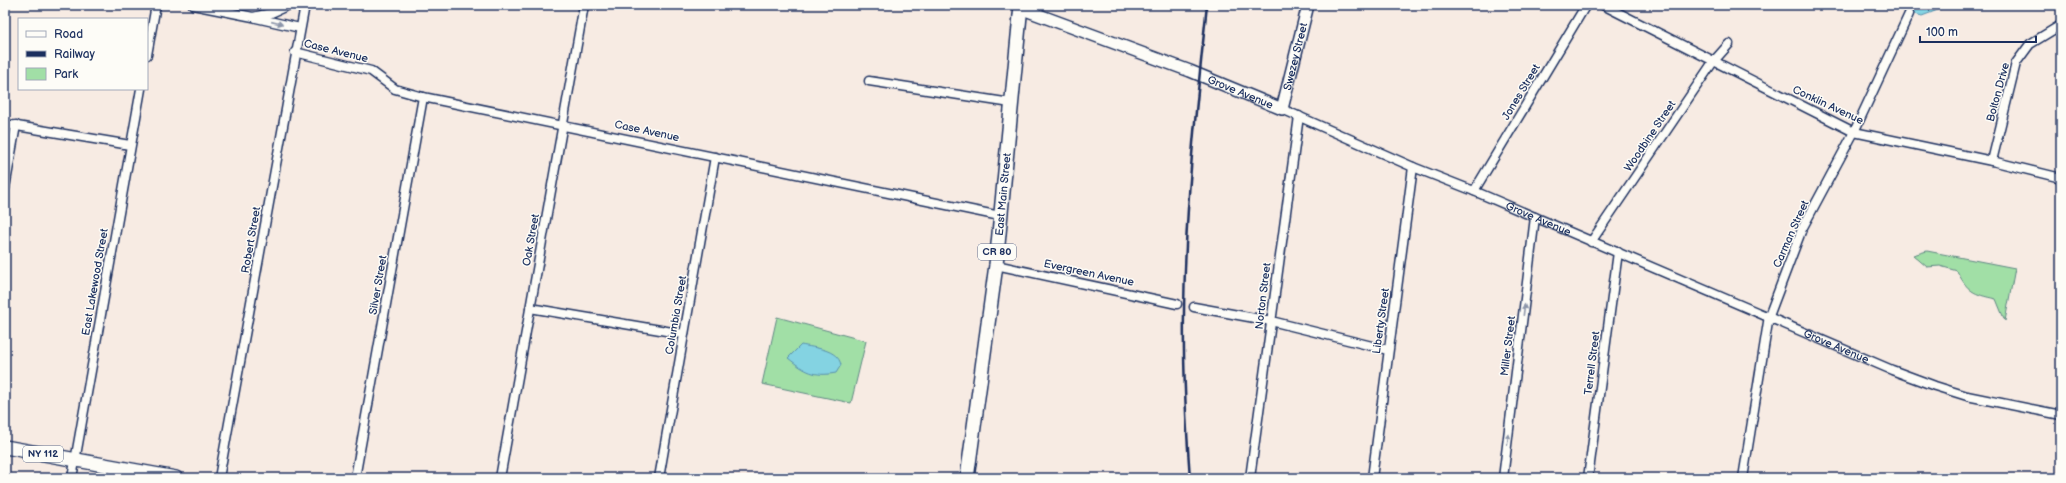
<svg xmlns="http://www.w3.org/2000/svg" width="2066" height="483" viewBox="0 0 2066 483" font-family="'Balsamiq Sans',sans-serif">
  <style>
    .green { fill: #a1dfa6; stroke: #5e8782 }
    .water { fill: #84d3e2; stroke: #5a91ad }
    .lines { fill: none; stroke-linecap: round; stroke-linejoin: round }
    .street-casing { stroke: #1b2f5e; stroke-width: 11 }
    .secondary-casing { stroke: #1b2f5e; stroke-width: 14 }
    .primary-casing { stroke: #1b2f5e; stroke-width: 16 }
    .street { stroke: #fdfcf7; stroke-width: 8 }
    .secondary { stroke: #fdfcf7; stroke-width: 11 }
    .primary { stroke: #fdfcf7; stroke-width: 13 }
    .rail { stroke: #1b2f5e; stroke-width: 2.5 }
    .oneway { fill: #8c96aa }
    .labels { text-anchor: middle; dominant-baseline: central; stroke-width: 3; stroke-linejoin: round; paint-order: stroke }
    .shield { fill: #fdfcf7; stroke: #5f6c8c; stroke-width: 1 }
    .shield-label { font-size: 10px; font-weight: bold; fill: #1b2f5e }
    .street-label { font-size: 11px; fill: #1b2f5e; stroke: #fdfcf7 }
  </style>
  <rect width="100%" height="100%" fill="#f7ebe3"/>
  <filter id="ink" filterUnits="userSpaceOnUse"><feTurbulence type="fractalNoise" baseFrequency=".025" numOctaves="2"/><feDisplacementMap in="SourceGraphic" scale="8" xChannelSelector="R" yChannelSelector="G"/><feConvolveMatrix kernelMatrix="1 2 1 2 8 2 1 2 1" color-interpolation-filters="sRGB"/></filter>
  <g filter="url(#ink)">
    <path class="green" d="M 1927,251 L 2015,268 L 2005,321 L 1996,299 C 1973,294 1968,292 1957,271 L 1940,266 L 1927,267 L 1913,255 Z
      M 777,317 L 866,341 L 851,403 L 762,384 Z"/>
    <path class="water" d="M 1883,5 L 1951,5 L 1922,16 Z
      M 801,345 C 815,348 838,349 841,365 L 836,373 C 814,377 806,372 788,358 Z"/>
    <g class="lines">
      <defs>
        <g id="street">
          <path d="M 193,5 L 253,17 L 271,13 L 289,5"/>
          <path d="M 1603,5 L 1854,132 L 1992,161 L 2061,178"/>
          <path d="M 256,18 L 300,28"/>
          <path d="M 295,52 L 371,71 L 395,89 L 423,97 L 1000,216"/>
          <path d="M 147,55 L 156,5"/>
          <path d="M 869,81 L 1011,103"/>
          <path id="s1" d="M 1282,109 L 1413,167 L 1474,191 L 1892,370 L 1935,386 L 1967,396 L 2061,415"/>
          <path d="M 5,124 L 130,145"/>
          <path d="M 1992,161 L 2016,63 L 2030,44 L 2061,25"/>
          <path d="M 5,188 L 16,125"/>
          <path d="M 1474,191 L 1586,5"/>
          <path d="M 1591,242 L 1713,62 L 1729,44"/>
          <path d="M 996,265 L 1177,304"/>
          <path d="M 1194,307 L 1271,321 L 1388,350"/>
          <path d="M 530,308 L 684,334"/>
          <path d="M 72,478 L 141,89"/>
          <path d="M 219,478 L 305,5"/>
          <path d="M 355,478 L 423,97"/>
          <path d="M 500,478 L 584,5"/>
          <path d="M 659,478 L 715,157"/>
          <path d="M 1250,478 L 1299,116"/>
          <path d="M 1372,478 L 1413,167"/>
          <path d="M 1503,478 L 1535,217"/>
          <path d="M 1588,478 L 1618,252"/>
          <path d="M 1743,478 L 1769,316 L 1802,229 L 1854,132 L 1909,14"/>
        </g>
        <g id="secondary">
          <path id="s2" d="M 1020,8 L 1190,71 L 1282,109 L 1308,5"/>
        </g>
        <g id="primary">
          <path d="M 5,447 L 176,478"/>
          <path id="s3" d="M 967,478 L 996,265 L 1021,5"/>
        </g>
      </defs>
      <use href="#street" class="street-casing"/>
      <use href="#secondary" class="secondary-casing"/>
      <use href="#primary" class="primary-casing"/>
      <use href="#street" class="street"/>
      <use href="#secondary" class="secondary"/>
      <use href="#primary" class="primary"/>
      <path class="rail" d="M 1190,478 C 1186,423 1183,367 1184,312 C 1185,209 1196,107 1207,5"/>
    </g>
    <defs><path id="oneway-solid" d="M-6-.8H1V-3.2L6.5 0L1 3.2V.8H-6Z"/></defs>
    <g class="oneway">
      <use href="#oneway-solid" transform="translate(277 23) rotate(13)"/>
      <use href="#oneway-solid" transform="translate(1524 310) rotate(-83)"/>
      <use href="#oneway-solid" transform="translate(1508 439) rotate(-83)"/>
    </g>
  </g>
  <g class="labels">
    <g class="shield">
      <rect x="978" y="244" width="38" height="16" rx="3"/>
      <rect x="23" y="446" width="40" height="16" rx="3"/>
    </g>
    <g class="shield-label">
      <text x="997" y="252">CR 80</text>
      <text x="43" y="454">NY 112</text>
    </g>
    <g class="street-label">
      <text transform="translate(336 51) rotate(14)">Case Avenue</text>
      <text stroke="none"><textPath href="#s2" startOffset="335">Swezey Street</textPath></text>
      <text stroke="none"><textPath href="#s2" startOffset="236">Grove Avenue</textPath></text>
      <text transform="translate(1521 92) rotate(-59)">Jones Street</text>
      <text transform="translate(1998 92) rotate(-75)">Bolton Drive</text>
      <text transform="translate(1828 105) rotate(25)">Conklin Avenue</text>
      <text transform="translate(647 131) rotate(12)">Case Avenue</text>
      <text transform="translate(1650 136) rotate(-56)">Woodbine Street</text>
      <text stroke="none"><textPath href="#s3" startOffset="286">East Main Street</textPath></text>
      <text stroke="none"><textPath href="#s1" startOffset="279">Grove Avenue</textPath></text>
      <text transform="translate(1791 234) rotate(-66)">Carman Street</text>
      <text transform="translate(251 240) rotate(-80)">Robert Street</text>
      <text transform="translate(531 240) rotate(-80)">Oak Street</text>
      <text transform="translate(1089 273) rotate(12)">Evergreen Avenue</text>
      <text transform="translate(95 282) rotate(-80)">East Lakewood Street</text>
      <text transform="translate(378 285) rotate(-80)">Silver Street</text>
      <text transform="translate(1263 296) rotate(-83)">Norton Street</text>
      <text transform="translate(676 315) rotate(-80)">Columbia Street</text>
      <text transform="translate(1381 321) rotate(-82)">Liberty Street</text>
      <text stroke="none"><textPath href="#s1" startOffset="603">Grove Avenue</textPath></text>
      <text transform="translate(1508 346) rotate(-83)">Miller Street</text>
      <text transform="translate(1592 363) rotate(-83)">Terrell Street</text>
    </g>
  </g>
  <rect width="2066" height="483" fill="none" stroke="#fdfcf7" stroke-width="20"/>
  <rect x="10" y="10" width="2046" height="463" fill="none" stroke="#1b2f5e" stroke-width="1.5" filter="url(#ink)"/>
  <rect x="18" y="18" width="130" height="72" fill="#fdfcf7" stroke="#a3aaba"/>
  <rect x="26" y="31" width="20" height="6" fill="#fdfcf7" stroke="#a3aaba"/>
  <text x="54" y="38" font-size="12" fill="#1b2f5e">Road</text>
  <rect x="26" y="51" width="20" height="6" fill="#1b2f5e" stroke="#a3aaba"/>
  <text x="54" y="58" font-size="12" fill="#1b2f5e">Railway</text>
  <rect x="26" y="68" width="20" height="12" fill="#a1dfa6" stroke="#a3aaba"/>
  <text x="54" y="78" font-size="12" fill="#1b2f5e">Park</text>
  <path d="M1920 36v6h116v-6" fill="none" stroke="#1b2f5e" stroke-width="2"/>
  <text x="1926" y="36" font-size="12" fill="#1b2f5e" stroke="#fdfcf7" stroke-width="3" paint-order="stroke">100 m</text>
</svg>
